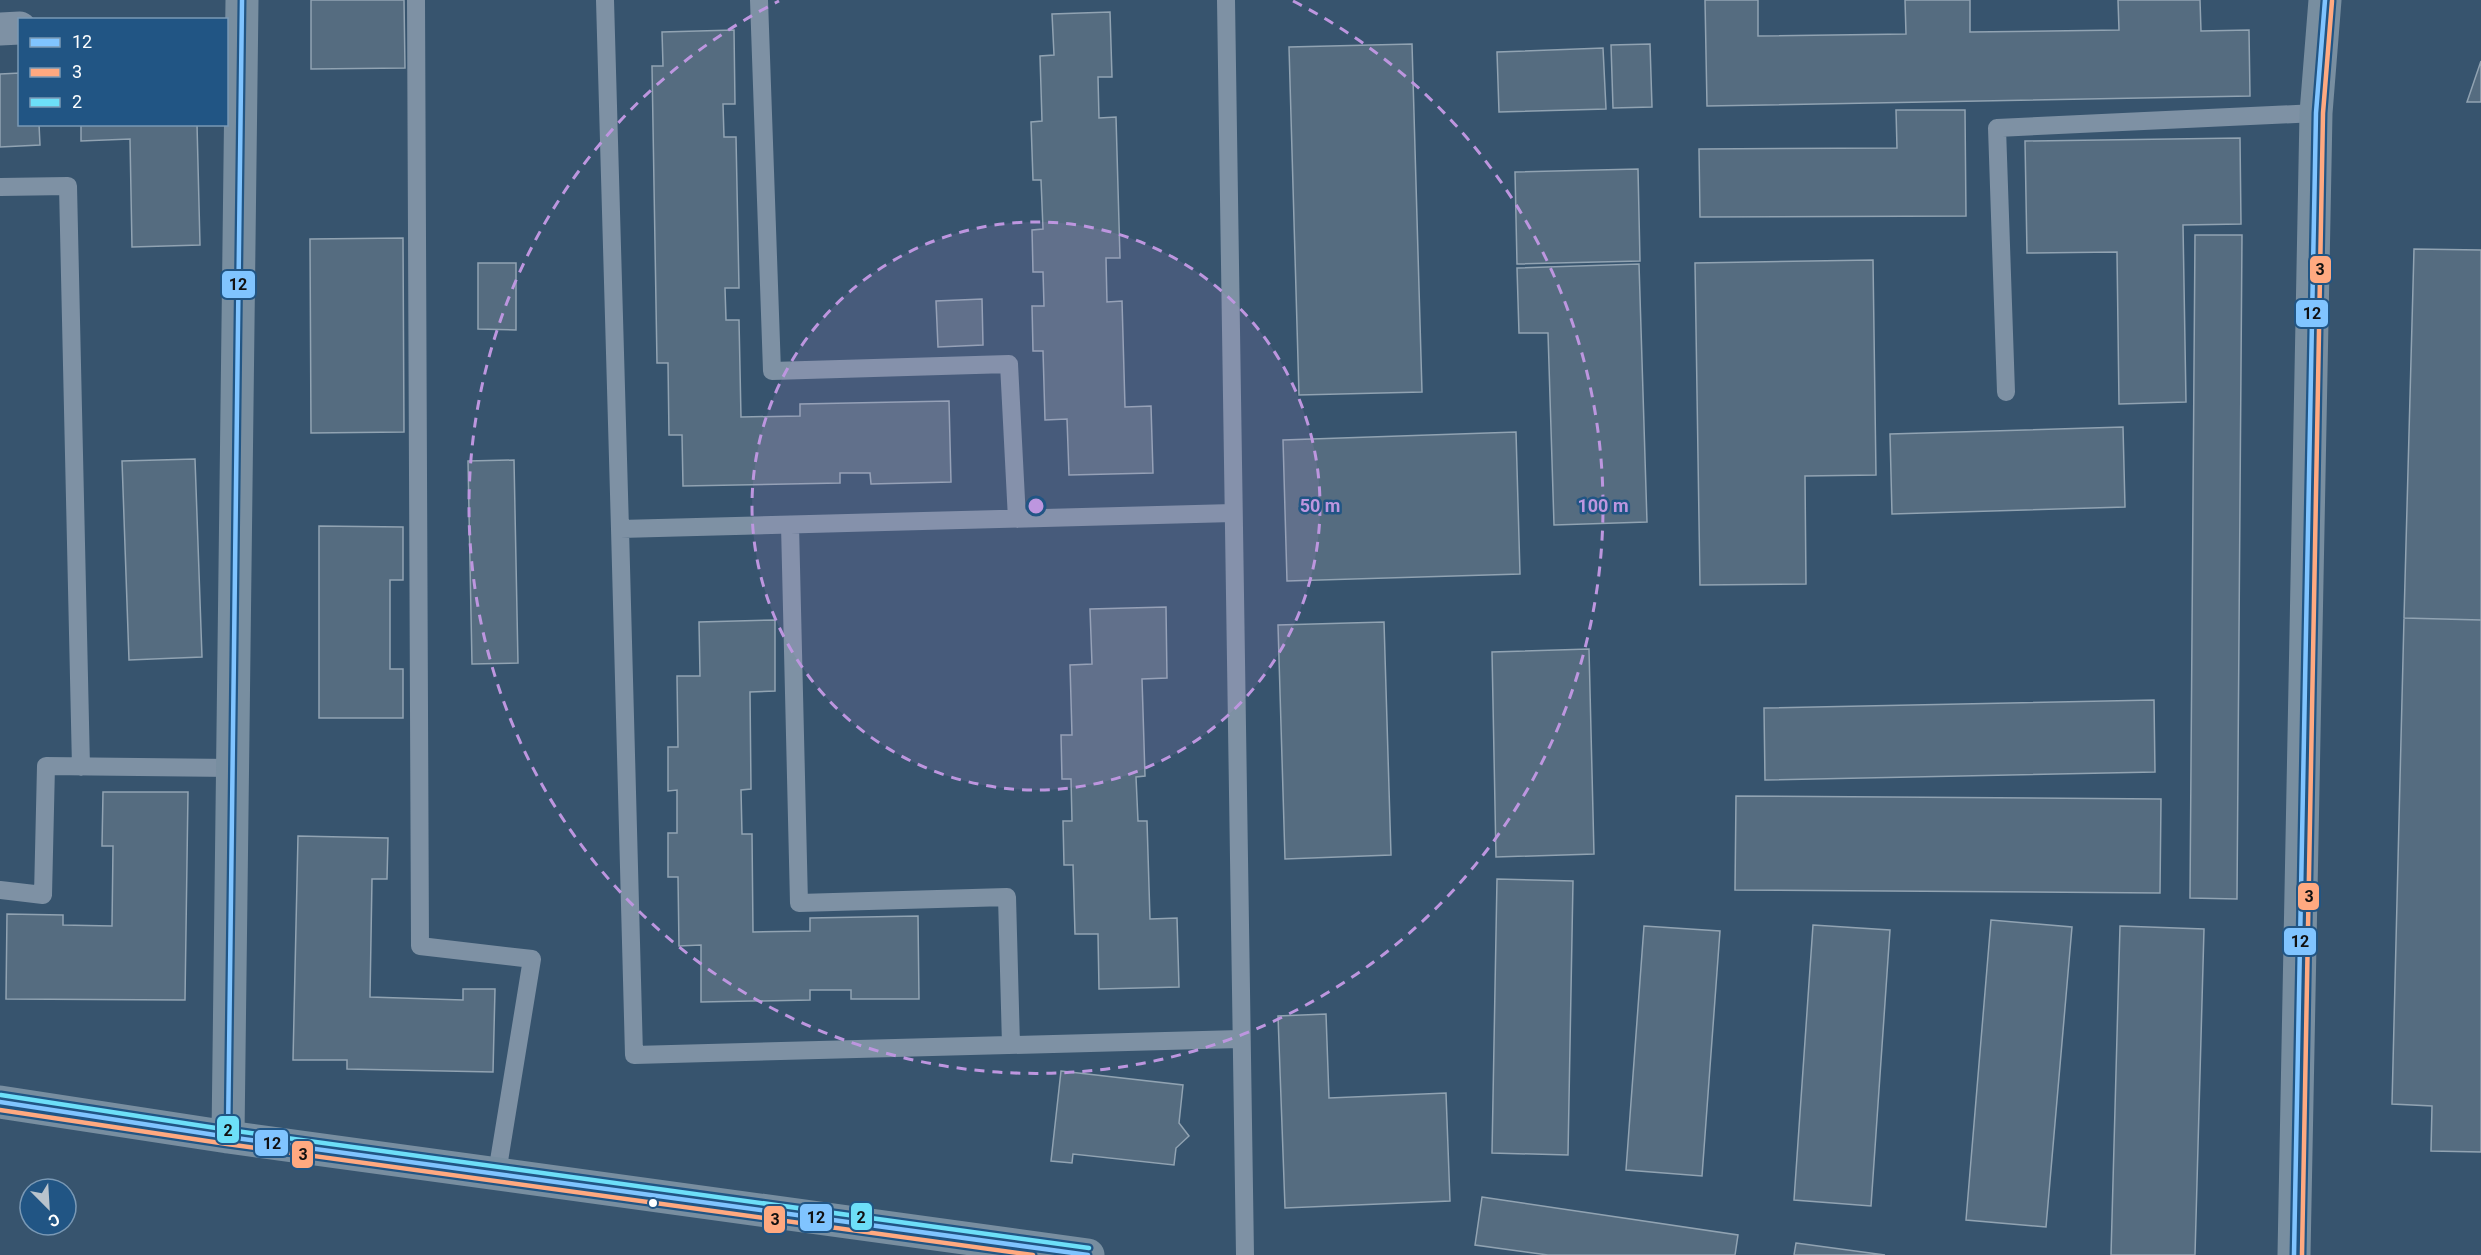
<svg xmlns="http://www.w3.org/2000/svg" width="2481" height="1255" viewBox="0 0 2481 1255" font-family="Roboto,sans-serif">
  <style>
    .building { fill: #556c80; stroke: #91a3b2; stroke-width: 1.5 }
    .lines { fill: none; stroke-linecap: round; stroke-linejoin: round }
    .lane { stroke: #7e91a4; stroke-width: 18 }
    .street { stroke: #7e91a4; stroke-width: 33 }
    .secondary { stroke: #788ea0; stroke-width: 33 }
    .bus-1-casing { stroke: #215584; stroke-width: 9 }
    .bus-2-casing { stroke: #215584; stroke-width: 9 }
    .bus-3-casing { stroke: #215584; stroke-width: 9 }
    .bus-1 { stroke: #80c4ff; stroke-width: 4.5 }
    .bus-2 { stroke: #ffa980; stroke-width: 4.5 }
    .bus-3 { stroke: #6ddff8; stroke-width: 4.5 }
    .ring { fill: none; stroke: #bd96df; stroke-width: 3; stroke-dasharray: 10 8 }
    .bus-dot { fill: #fff; stroke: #215584; stroke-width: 2 }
    .centre { fill: #bd96df; stroke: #215584; stroke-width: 3 }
    .ring-label { font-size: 18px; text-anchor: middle; font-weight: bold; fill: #bd96df; stroke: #215584; stroke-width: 5; stroke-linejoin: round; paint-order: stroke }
    .line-badge { stroke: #215584; stroke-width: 2 }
    .pale-badge-label { font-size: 16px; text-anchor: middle; font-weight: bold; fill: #111 }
  </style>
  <rect width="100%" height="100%" fill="#37546e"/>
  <path class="building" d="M 311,0 L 404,0 L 405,68 L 311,69 Z
    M 1705,0 L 1758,0 L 1758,36 L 1906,34 L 1905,0 L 1970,0 L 1970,32 L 2119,30 L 2118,0 L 2200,0 L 2201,31 L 2249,30 L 2250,96 L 1707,106 Z
    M 1110,12 L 1112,77 L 1098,77 L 1099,118 L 1116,117 L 1120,258 L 1106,258 L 1107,302 L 1122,301 L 1125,407 L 1151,406 L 1153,473 L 1069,475 L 1067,419 L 1045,420 L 1043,351 L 1033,351 L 1032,306 L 1044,306 L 1043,272 L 1033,272 L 1032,230 L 1043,229 L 1041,180 L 1033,180 L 1031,122 L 1042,121 L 1040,56 L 1054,55 L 1052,14 Z
    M 734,30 L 735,104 L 723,104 L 724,137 L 736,137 L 739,288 L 725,288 L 726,320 L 739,320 L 741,417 L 800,416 L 800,404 L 949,401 L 951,482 L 871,484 L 870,473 L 840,473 L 840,483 L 683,486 L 682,435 L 669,435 L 668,363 L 657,363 L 652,66 L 663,66 L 662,32 Z
    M 1412,44 L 1422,392 L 1299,395 L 1289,47 Z
    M 1650,44 L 1652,107 L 1613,108 L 1611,45 Z
    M 1603,48 L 1606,109 L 1499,112 L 1497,52 Z
    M 2481,61 L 2481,102 L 2467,102 Z
    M 20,73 L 20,124 L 39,124 L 40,145 L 0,147 L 0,74 Z
    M 1896,110 L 1965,110 L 1966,216 L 1700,217 L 1699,149 L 1897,148 Z
    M 81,124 L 197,124 L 200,245 L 132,247 L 130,139 L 81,141 Z
    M 2240,138 L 2241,224 L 2183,225 L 2186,402 L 2119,404 L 2117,252 L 2027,253 L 2025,141 Z
    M 1638,169 L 1640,261 L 1517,264 L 1515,172 Z
    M 2195,235 L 2242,235 L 2237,899 L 2190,898 Z
    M 403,238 L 404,432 L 311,433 L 310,239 Z
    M 2414,249 L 2481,250 L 2481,620 L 2404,618 Z
    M 1873,260 L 1876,475 L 1805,476 L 1806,584 L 1700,585 L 1695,263 Z
    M 478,263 L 516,263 L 516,330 L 478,329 Z
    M 1639,264 L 1647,522 L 1554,525 L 1548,333 L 1519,333 L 1517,268 Z
    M 982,299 L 983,345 L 938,347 L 936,301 Z
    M 2123,427 L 2125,507 L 1892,514 L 1890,434 Z
    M 1516,432 L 1520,574 L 1287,581 L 1283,440 Z
    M 195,459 L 202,657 L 129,660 L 122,461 Z
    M 514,460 L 518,663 L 472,664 L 468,461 Z
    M 319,526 L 403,527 L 403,580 L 390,580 L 390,669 L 403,669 L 403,718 L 319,718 Z
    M 1166,607 L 1167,678 L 1142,679 L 1145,776 L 1136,777 L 1138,821 L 1147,821 L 1150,919 L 1177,918 L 1179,987 L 1099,989 L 1098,934 L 1075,934 L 1073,865 L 1064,865 L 1063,821 L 1072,821 L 1071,779 L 1062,779 L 1061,735 L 1072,735 L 1070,665 L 1092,664 L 1090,609 Z
    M 2404,618 L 2481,620 L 2481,1152 L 2431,1151 L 2432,1106 L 2392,1104 Z
    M 775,620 L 775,691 L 750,692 L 751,789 L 741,790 L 742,834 L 752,834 L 753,932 L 810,931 L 810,918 L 918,916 L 919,999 L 851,999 L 851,990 L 810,990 L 810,1000 L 701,1002 L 701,945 L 679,946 L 678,877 L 668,877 L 668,833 L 677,833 L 677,790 L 668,791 L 668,747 L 678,747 L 677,676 L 700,676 L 699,622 Z
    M 1384,622 L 1391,855 L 1285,859 L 1278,625 Z
    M 1589,649 L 1594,854 L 1496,857 L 1492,652 Z
    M 2154,700 L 2155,772 L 1765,780 L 1764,708 Z
    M 103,792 L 188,792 L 185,1000 L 6,999 L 7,914 L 63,915 L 63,925 L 112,926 L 113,846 L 102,846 Z
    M 1736,796 L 2161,799 L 2160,893 L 1735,890 Z
    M 298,836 L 388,838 L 387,879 L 372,879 L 370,997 L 463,1000 L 463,989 L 495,989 L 493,1072 L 347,1069 L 347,1060 L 293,1060 Z
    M 1497,879 L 1573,881 L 1568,1155 L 1492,1153 Z
    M 1991,920 L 2072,927 L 2046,1227 L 1966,1220 Z
    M 1813,925 L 1890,930 L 1871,1206 L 1794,1200 Z
    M 1644,926 L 1720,931 L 1702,1176 L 1626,1170 Z
    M 2120,926 L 2204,929 L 2195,1255 L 2111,1255 Z
    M 1326,1014 L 1329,1098 L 1446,1093 L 1450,1201 L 1285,1208 L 1278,1016 Z
    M 1061,1071 L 1183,1085 L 1179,1123 L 1189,1136 L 1176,1148 L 1174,1165 L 1073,1154 L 1072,1163 L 1051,1161 Z
    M 1482,1197 L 1738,1235 L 1735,1255 L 1548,1255 L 1475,1245 Z
    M 1796,1243 L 1885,1255 L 1794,1255 Z"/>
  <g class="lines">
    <path class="lane" d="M 416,0 L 420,946 L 532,959 L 497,1173
      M 605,0 L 620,529 L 1233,513
      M 759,0 L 772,371 L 1009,364 L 1017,519
      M 1226,0 L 1245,1255
      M 0,187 L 68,186 L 81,767
      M 2006,392 L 1997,128 L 2316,113
      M 790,525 L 799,903 L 1007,897 L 1011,1045
      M 620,529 L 634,1055 L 1240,1039
      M 0,890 L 43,895 L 46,766 L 232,768"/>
    <path class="street" d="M 0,29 L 20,28"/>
    <path class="secondary" d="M 0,1102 L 228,1137 L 1088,1255
      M 228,1137 L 242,0
      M 2294,1255 L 2316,113 L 2325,0"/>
    <defs>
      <path id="bus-1" d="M 0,1102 L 228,1137 L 1088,1255
        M 228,1137 L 242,0
        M 2294,1255 L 2316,113 L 2325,0"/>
      <path id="bus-2" d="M 0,1110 L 227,1144 L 1033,1255
        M 2302,1255 L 2323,113 L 2332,1"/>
      <path id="bus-3" d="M 1,1095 L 229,1130 L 1089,1248"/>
    </defs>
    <use href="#bus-1" class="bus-1-casing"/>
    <use href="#bus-2" class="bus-2-casing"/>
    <use href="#bus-3" class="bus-3-casing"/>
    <use href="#bus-1" class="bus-1"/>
    <use href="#bus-2" class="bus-2"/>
    <use href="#bus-3" class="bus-3"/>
  </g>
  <circle cx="1036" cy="506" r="284" fill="#bd96df" fill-opacity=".12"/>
  <g class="ring">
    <circle cx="1036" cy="506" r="284"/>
    <path d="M1293 1A567 567 0 1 1 779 1"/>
  </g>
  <circle class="bus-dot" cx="653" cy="1203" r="5"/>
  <circle cx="1036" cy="506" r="9" class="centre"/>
  <g class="ring-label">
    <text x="1320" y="512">50 m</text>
    <text x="1603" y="512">100 m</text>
  </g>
  <g class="line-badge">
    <rect x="2309" y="255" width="23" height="29" rx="6" fill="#ffa980"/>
    <rect x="221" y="270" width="35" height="29" rx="6" fill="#80c4ff"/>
    <rect x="2295" y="299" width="34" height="29" rx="6" fill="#80c4ff"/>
    <rect x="2297" y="882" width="23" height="29" rx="6" fill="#ffa980"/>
    <rect x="2283" y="927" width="34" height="29" rx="6" fill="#80c4ff"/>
    <rect x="216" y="1115" width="24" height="29" rx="6" fill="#6ddff8"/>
    <rect x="254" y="1129" width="35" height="28" rx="6" fill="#80c4ff"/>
    <rect x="291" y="1140" width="23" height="29" rx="6" fill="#ffa980"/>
    <rect x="850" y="1202" width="23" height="29" rx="6" fill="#6ddff8"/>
    <rect x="799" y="1203" width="34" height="29" rx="6" fill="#80c4ff"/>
    <rect x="763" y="1205" width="23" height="29" rx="6" fill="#ffa980"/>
  </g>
  <g class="pale-badge-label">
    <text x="2320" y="275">3</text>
    <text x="238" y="290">12</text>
    <text x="2312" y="319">12</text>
    <text x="2309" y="902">3</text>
    <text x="2300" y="947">12</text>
    <text x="228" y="1136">2</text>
    <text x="272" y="1149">12</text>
    <text x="303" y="1160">3</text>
    <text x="861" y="1223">2</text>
    <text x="816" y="1223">12</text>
    <text x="775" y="1225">3</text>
  </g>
  <rect x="18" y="18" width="210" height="108" fill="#215584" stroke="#7a99b5" stroke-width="1.5"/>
  <rect x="30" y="38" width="30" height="9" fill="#80c4ff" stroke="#7a99b5" stroke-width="1.5"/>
  <text x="72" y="48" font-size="18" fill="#ffffff">12</text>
  <rect x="30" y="68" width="30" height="9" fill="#ffa980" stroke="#7a99b5" stroke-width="1.5"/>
  <text x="72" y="78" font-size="18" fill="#ffffff">3</text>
  <rect x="30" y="98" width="30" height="9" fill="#6ddff8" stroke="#7a99b5" stroke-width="1.5"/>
  <text x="72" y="108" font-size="18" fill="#ffffff">2</text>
  <g transform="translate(48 1207) rotate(156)"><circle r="28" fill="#215584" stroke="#7a99b5" stroke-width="1.5"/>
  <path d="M0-4.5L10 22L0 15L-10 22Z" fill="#b9c3cc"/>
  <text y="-9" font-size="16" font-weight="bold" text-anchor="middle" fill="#ffffff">С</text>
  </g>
</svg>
